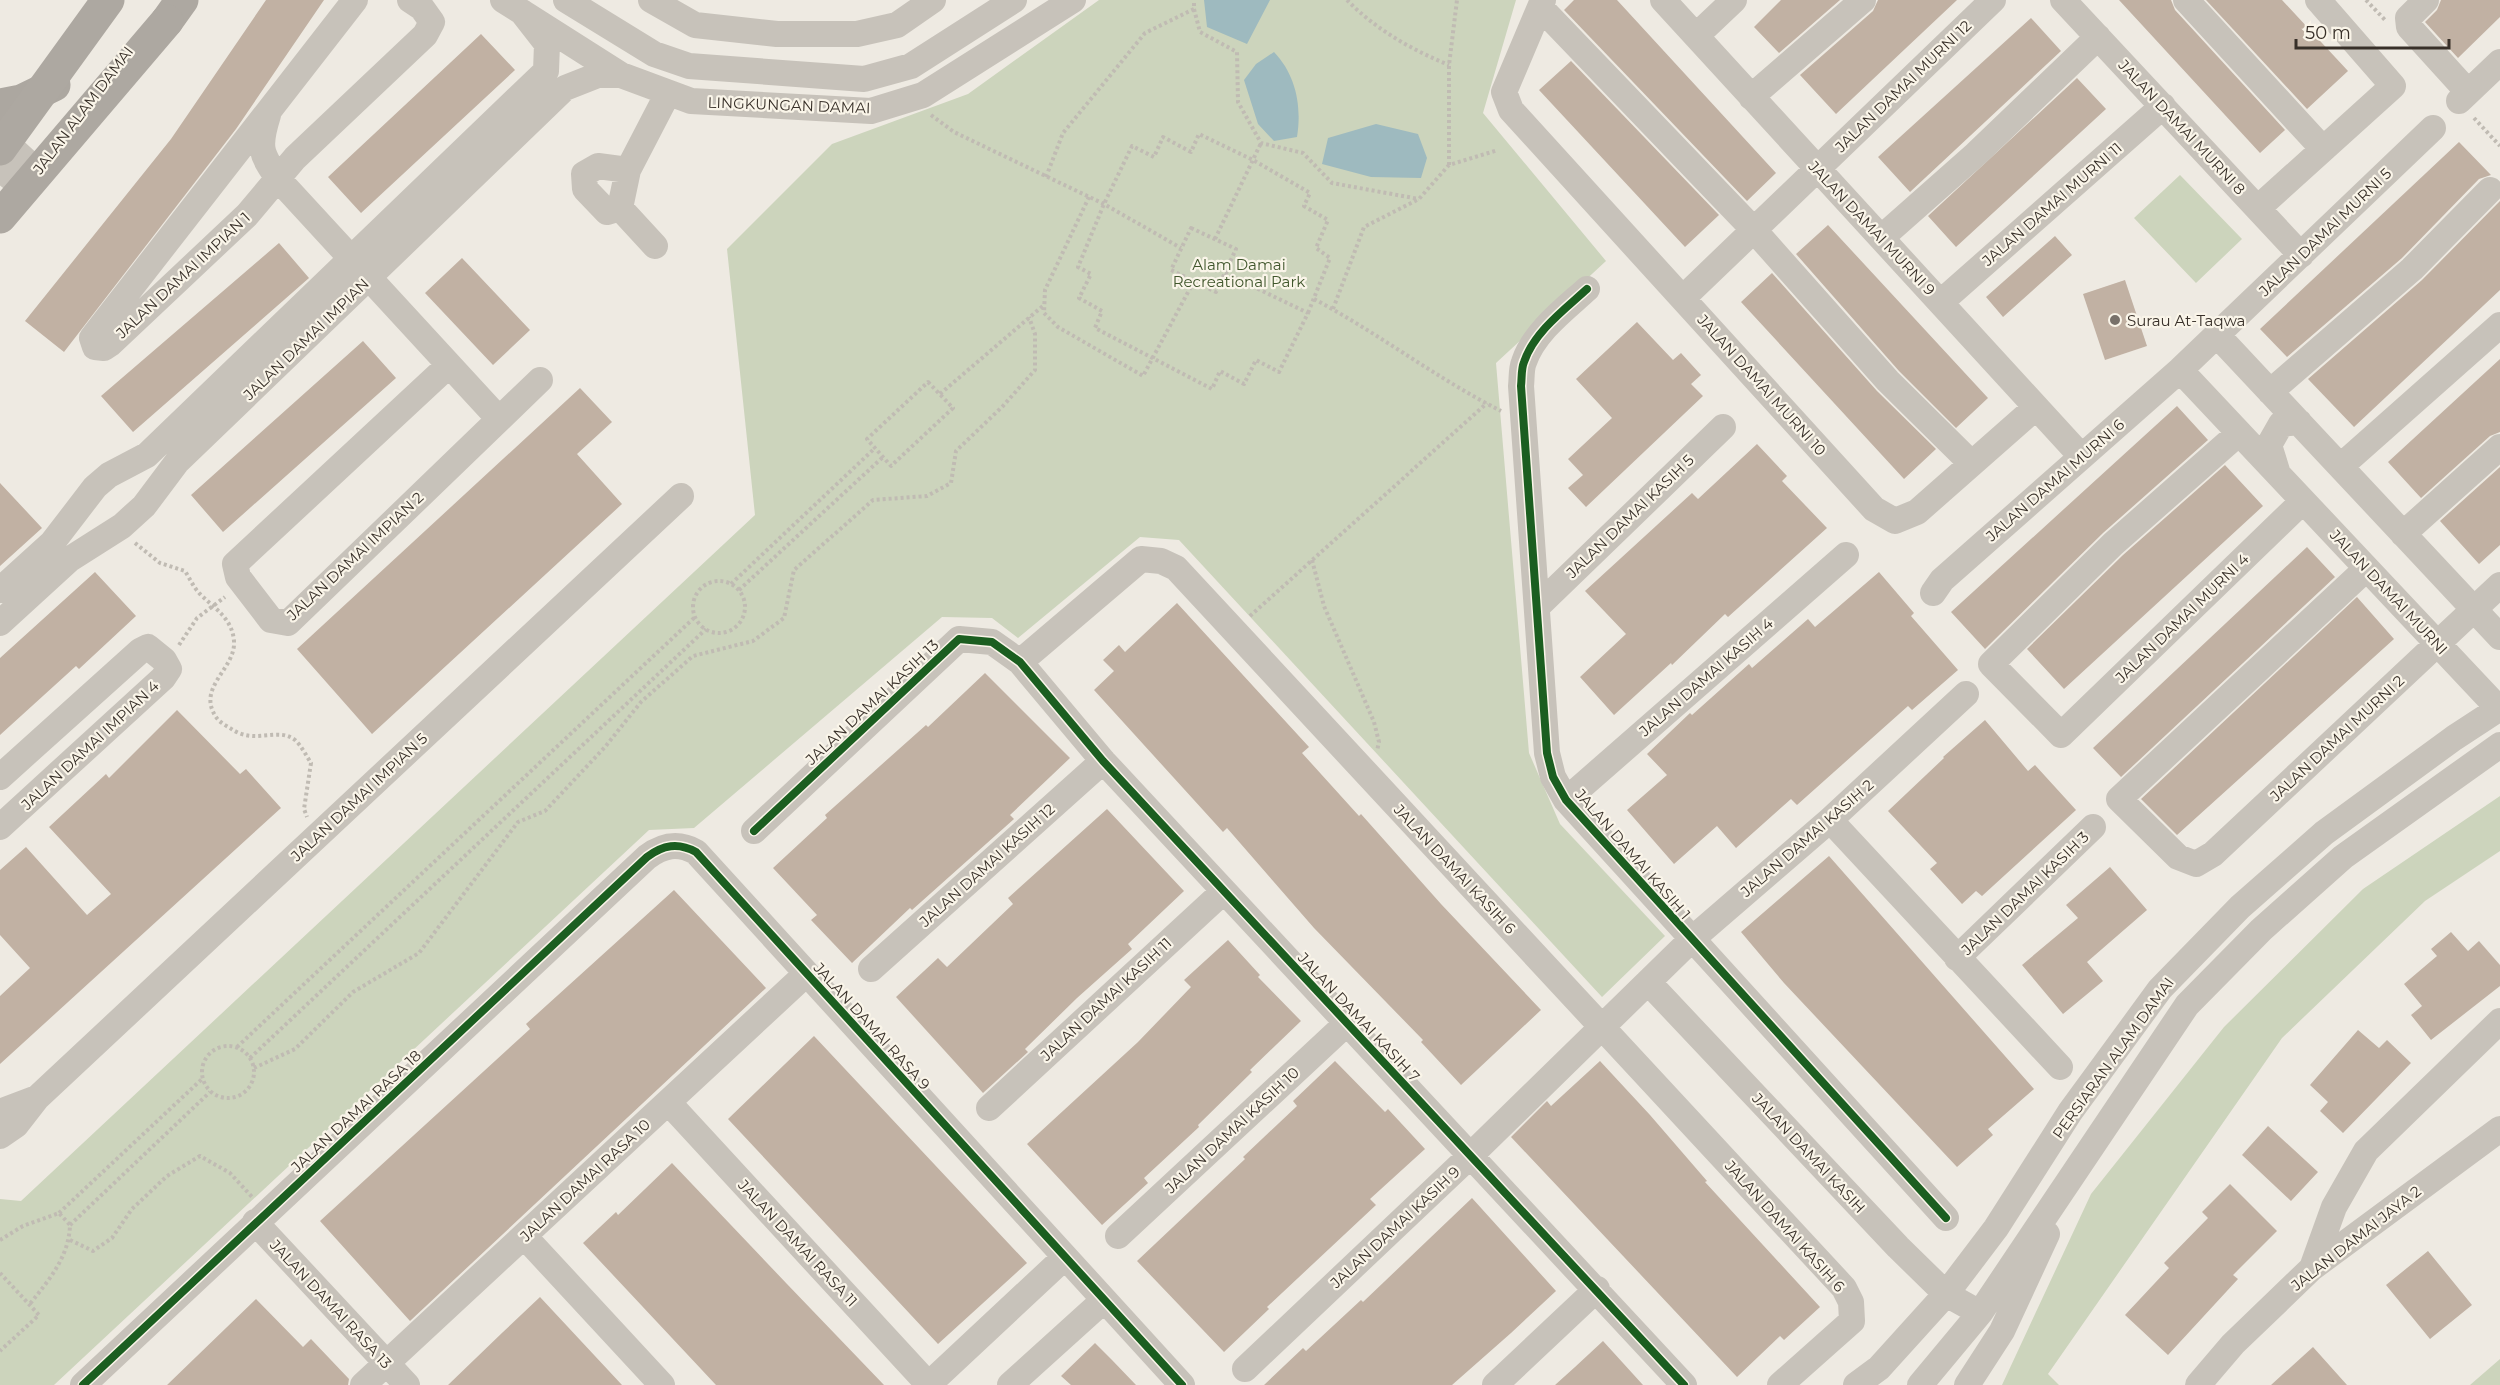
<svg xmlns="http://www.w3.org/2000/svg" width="2500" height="1385" viewBox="0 0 2500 1385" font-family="Montserrat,sans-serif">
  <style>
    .green { fill: #ccd4bc }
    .water { fill: #9ebabf }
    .building { fill: #c1b1a3 }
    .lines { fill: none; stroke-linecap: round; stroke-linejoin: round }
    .path { stroke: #c0bbb3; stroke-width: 4; stroke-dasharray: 3 3; stroke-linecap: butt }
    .minor { stroke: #c7c2ba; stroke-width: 26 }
    .major { stroke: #aca7a0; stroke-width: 33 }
    .highway { stroke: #ada8a1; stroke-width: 33 }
    .highway-bridge { stroke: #ada8a1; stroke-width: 33 }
    .cycleway-casing { stroke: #faf5e9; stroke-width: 11 }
    .cycleway { stroke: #1b5e20; stroke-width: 8 }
    .poi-dot { fill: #78716a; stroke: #faf5e9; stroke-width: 2 }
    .labels { text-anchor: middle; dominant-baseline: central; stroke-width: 4.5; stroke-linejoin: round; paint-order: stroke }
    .street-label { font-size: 15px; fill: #383029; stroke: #faf5e9 }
    .park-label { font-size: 15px; fill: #40562c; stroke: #faf5e9 }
    .poi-label { font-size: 15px; fill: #383029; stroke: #faf5e9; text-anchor: start }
  </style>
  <rect width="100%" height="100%" fill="#eeeae2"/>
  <path class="green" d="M 1099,0 L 1516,0 L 1483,113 L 1606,261 L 1496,363 L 1529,753 L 1560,824 L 1665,936 L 1602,997 L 1179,540 L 1140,537 L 1018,638 L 992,618 L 942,617 L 694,828 L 649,830 L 54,1385 L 0,1385 L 0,1199 L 21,1201 L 755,515 L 727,249 L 832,144 L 968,94 Z
    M 2180,175 L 2242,239 L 2196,283 L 2134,218 Z
    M 2500,796 L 2500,851 L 2425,901 L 2282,1038 L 2048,1374 L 2059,1385 L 2002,1385 L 2091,1194 L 2224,1027 L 2363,889 Z
    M 2500,1359 L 2500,1385 L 2470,1385 Z"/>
  <path class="water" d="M 1204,0 L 1270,0 L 1247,44 L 1207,27 Z
    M 1274,52 C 1296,75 1302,106 1297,137 L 1274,141 L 1258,124 L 1244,80 L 1256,64 Z
    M 1376,124 L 1418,134 L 1427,158 L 1421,178 L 1371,177 L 1322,164 L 1328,138 Z"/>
  <path class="building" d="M 266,0 L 324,0 L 236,129 L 64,352 L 25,321 L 171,139 Z
    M 1574,0 L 1617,0 L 1776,173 L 1747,201 L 1564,10 Z
    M 1781,0 L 1840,0 L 1779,53 L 1754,27 Z
    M 1878,0 L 1957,0 L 1836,114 L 1800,75 L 1873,11 Z
    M 2119,0 L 2171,0 L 2175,10 L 2285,130 L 2260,153 Z
    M 2206,0 L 2282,0 L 2348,71 L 2307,109 Z
    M 2441,0 L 2500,0 L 2500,17 L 2458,58 L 2425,22 L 2437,10 Z
    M 2031,18 L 2061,51 L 1910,192 L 1878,157 Z
    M 481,34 L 515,70 L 361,213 L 328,177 Z
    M 1571,61 L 1719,215 L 1685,247 L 1539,90 Z
    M 2077,78 L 2106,109 L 1956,247 L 1928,216 Z
    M 2459,142 L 2491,175 L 2479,179 L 2402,258 L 2287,357 L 2260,329 Z
    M 2500,201 L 2500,290 L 2354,427 L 2308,379 L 2422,280 Z
    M 1828,225 L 1988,398 L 1956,428 L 1899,371 L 1796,254 Z
    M 2055,236 L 2072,255 L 2003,317 L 1986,297 Z
    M 279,243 L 309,278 L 133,432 L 101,396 Z
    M 462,258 L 530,330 L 493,365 L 425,293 Z
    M 1772,273 L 1877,391 L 1936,449 L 1904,479 L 1741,302 Z
    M 2125,280 L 2147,346 L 2105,360 L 2083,294 Z
    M 1637,322 L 1673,360 L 1681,353 L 1701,375 L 1691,384 L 1703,396 L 1586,507 L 1568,488 L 1583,475 L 1568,459 L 1612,418 L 1576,379 Z
    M 363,341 L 396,378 L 223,532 L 191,495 Z
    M 2500,359 L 2500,432 L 2490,436 L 2421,498 L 2388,462 Z
    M 580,388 L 612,422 L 577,454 L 622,504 L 372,734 L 297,649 Z
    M 2177,406 L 2208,440 L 2103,533 L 1985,649 L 1951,612 Z
    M 1757,444 L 1787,476 L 1782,481 L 1827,528 L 1728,617 L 1725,614 L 1672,665 L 1671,663 L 1614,715 L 1580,677 L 1626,634 L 1585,591 L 1692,493 L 1698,499 Z
    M 2225,465 L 2263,506 L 2064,689 L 2027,649 L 2123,555 Z
    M 2500,467 L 2500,545 L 2479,564 L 2440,521 Z
    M 0,483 L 42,528 L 0,566 Z
    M 2307,547 L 2335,577 L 2121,777 L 2093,748 Z
    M 95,572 L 136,616 L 79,669 L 76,666 L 0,735 L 0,658 Z
    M 1879,572 L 1914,613 L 1911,616 L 1958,670 L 1912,710 L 1908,706 L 1797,805 L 1791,799 L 1736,848 L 1717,826 L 1674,864 L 1627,810 L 1667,775 L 1647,754 L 1690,713 L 1692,715 L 1749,664 L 1752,668 L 1808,619 L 1815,627 Z
    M 2357,597 L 2394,639 L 2177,835 L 2141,799 Z
    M 1177,603 L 1309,747 L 1302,753 L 1359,816 L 1361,814 L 1441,904 L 1541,1010 L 1461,1085 L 1421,1042 L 1423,1040 L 1314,928 L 1227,828 L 1223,832 L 1094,690 L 1114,671 L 1103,660 L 1119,645 L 1125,652 Z
    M 985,673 L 1070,758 L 1010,815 L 1014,819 L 912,910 L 910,908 L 852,963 L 811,920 L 817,915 L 773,868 L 827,818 L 825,815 L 926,725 L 928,727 Z
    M 177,710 L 240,774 L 246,769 L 281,808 L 0,1064 L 0,996 L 30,968 L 0,935 L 0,870 L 26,847 L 87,915 L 111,894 L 49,827 L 106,774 L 109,778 Z
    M 1985,720 L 2028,771 L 2035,765 L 2076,810 L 1982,896 L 1976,891 L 1962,904 L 1930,869 L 1937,863 L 1888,811 L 1944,758 L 1943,757 Z
    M 1107,809 L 1184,891 L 1128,944 L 1132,949 L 1077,998 L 1025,1049 L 1028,1052 L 983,1093 L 896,997 L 938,958 L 947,967 L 1013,904 L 1008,898 Z
    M 1829,856 L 2034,1089 L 1988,1129 L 1993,1135 L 1957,1167 L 1784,983 L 1741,932 Z
    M 2110,867 L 2147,910 L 2087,962 L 2103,981 L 2063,1014 L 2022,965 L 2078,918 L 2066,905 Z
    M 674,890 L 766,988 L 410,1321 L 320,1221 L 530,1029 L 526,1024 Z
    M 2451,932 L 2468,951 L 2479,941 L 2500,965 L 2500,986 L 2431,1040 L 2411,1015 L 2422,1006 L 2404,984 L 2437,956 L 2431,949 Z
    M 1228,940 L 1260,975 L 1258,977 L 1301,1021 L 1250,1070 L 1252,1072 L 1198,1125 L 1199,1127 L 1144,1178 L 1148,1183 L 1102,1225 L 1027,1144 L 1138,1042 L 1191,987 L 1184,980 Z
    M 2358,1030 L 2379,1048 L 2387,1040 L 2411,1063 L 2343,1133 L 2320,1111 L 2328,1102 L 2310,1085 Z
    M 814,1036 L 1027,1263 L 938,1344 L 728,1119 Z
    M 1335,1061 L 1385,1112 L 1388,1109 L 1425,1149 L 1370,1199 L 1376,1205 L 1267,1307 L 1269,1309 L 1224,1352 L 1137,1261 L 1245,1159 L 1243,1157 L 1297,1106 L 1293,1101 Z
    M 1600,1061 L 1650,1115 L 1707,1181 L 1705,1182 L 1820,1307 L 1784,1340 L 1780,1336 L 1737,1377 L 1511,1137 L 1547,1101 L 1551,1106 Z
    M 2268,1126 L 2318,1172 L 2291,1201 L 2242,1155 Z
    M 672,1163 L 787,1284 L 884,1385 L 716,1385 L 583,1243 L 616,1212 L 618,1215 Z
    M 2230,1184 L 2277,1231 L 2233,1275 L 2238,1279 L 2168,1355 L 2125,1315 L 2169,1268 L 2164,1263 L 2208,1218 L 2202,1212 Z
    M 1472,1198 L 1556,1291 L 1511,1333 L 1452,1385 L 1264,1385 L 1303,1348 L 1306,1351 L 1361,1300 L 1363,1302 Z
    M 2428,1251 L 2472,1305 L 2430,1339 L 2386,1285 Z
    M 540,1297 L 622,1385 L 448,1385 L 503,1332 Z
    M 256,1299 L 303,1347 L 311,1339 L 349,1379 L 348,1385 L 167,1385 Z
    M 1603,1341 L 1643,1385 L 1555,1385 L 1575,1367 Z
    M 1095,1343 L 1112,1360 L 1136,1385 L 1071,1385 L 1061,1376 Z
    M 2313,1347 L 2347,1385 L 2271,1385 Z"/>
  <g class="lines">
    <path class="path" d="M 1347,0 C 1375,29 1412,50 1449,65
      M 2366,0 L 2386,21
      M 1194,9 L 1200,32 L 1237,52 L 1238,102 L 1261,143 L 1303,153 L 1332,183 L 1419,199
      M 931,115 L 954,132 L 1104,204 L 1181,248
      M 2474,118 L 2500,146
      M 1449,165 L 1449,65 L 1457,0
      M 1046,177 L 1063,133 L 1145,33 L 1194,9 L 1194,0
      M 1089,197 L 1045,290 L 1044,313 L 1058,327 L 1143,376 L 1194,281
      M 1191,228 L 1236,249 L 1216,292 L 1171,270 Z
      M 1215,239 L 1261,143
      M 1225,273 L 1308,313 L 1279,372 L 1256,360 L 1244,384 L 1220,371 L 1212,389 L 1095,328 L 1102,311 L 1079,298 L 1091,274 L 1078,267 L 1104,204 L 1132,146 L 1154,157 L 1163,137 L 1191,152 L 1199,134 L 1253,160 L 1310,193 L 1304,206 L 1328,220 L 1316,248 L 1330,258 L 1308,313
      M 1314,299 C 1378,333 1436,378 1501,411
      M 1333,309 L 1364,227 L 1419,199 L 1449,165 L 1498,150
      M 928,382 L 953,408 L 891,466 L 867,439 Z
      M 940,394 L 1044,305
      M 135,543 L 160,563 L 185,571 C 190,579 194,588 200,594 C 215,609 232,618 234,641 C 236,669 196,687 216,717 C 219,722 225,725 230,728 C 255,746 277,726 295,740 C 301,745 307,757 311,763 L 304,809 L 307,817
      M 1312,560 L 1324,606 L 1374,722 L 1379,742 L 1377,751
      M693 607a26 26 0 1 1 52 0a26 26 0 1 1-52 0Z
      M 731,584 L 875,448
      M 739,590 L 883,457
      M 1250,616 L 1487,403
      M 179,645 L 197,618 L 225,597
      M202 1072a26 26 0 1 1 52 0a26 26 0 1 1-52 0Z
      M 237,1047 L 695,617
      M 250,1058 L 706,629
      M 254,1068 L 295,1049 L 353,992 L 419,953 L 518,822 L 545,811 L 605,747 L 641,702 L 693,656 L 753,641 L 784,618 L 794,570 L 873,500 L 927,496 L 951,483 L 956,451 L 1003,406 L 1035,370 L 1035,334 L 1029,317
      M 59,1213 L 202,1079
      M 70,1225 L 210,1092
      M 0,1240 L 23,1226 L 59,1213 L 70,1225 C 69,1257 49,1280 29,1305
      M 70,1240 L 93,1251 L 112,1238 L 132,1209 L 167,1176 L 200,1156 L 230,1173 L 253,1198
      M 0,1273 L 39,1315 L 0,1351"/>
    <path class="minor" d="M 355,0 L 92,338 L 95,347 L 104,348 L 110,344 L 247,215 L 295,158 L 425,35 L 432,22 L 422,8 L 410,0
      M 503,0 L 621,75 L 691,101 L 871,111 L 923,95 L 1073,0
      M 566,0 L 654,54 L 689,66 L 864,79 L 911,66 L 1014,0
      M 651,0 L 695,25 L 777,34 L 857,34 L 897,25 L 933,0
      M 1543,0 L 1504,92 L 1511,110 L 1874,509 L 1895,521 L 1917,512 L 2035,408
      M 1663,0 L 2081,456
      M 2063,0 L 2301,255
      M 2186,0 L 2323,149
      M 2426,0 L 2408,18 L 2409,27 L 2468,92
      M 1541,8 L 1753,229 L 1888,381 L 1971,463
      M 1696,36 L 1734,0
      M 1751,97 L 1863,0
      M 2459,101 L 2500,62
      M 268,115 C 258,147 260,153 279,180 L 499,419
      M 0,137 L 37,171
      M 0,169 L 24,188
      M 628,170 L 598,166 L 584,174 L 585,189 L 607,212 L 620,208 L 628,170 L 668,93
      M 620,208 L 655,246
      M 2258,208 L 2393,86 L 2318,0
      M 1881,238 L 1976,154 L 2098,37
      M 1587,289 C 1565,309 1534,332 1524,362 C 1521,369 1522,378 1521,386 L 1547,753 L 1553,777 L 1566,800 L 1946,1218
      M 1683,298 L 1993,0
      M 1941,302 L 2163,106
      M 2217,335 L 2500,637
      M 449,365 L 235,564 L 238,577 L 271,620 L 288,623 L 540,380
      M 2180,370 L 2500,710
      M 2270,392 L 2412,269 L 2490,190
      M 2239,433 L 2113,544 L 1991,664 L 2061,735 L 2303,501
      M 2341,466 L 2500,325
      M 2278,474 L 2269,445 L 2281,424 L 2299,422
      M 2403,534 L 2500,447
      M 2366,569 L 2119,799 L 2178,857 L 2196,864 L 2213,854 L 2500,585
      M 0,590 L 52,543 L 95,487 L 109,475 L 147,455 L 546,71 L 547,44 L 522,12
      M 1933,593 L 1942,580 L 2180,370 L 2433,128
      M 1538,606 L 1723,427
      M 0,623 L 70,559 L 122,526 L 144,506 L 177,462 L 565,88 L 598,75 L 621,75
      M 1020,662 L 1141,559 L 1161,561 L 1176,568 L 1844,1288 L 1851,1302 L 1852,1321 L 1780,1385
      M 0,777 L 140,651 L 148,647 L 164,660 L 169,669 L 163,678 L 0,827
      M 1566,800 L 1846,555
      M 1830,820 L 2060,1067
      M 754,831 L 959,639 L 992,642 L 1020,662 L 1103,761 L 1684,1385
      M 1957,958 L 2093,827
      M 871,969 L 1103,761
      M 1648,982 L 1898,1247 L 1946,1294 L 1980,1313
      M 668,1102 L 929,1385
      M 989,1108 L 1224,891
      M 0,1112 L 37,1098
      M 0,1136 L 16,1125 L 37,1098 L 681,496
      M 255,1222 L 407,1385
      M 524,1236 L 662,1385
      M 1118,1236 L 1346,1024
      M 2312,1268 L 2334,1207 L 2366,1151 L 2500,1021
      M 1245,1369 L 1471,1155 L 1691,940 L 1830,820 L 1966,694
      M 83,1385 L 647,857 C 663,845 678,842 696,852 L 1182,1385
      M 363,1385 L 806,974
      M 928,1385 L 1065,1257
      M 1010,1385 L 1104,1300
      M 1495,1385 L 1597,1289
      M 1856,1385 L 1879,1368 L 1946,1294 L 1996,1228 L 2070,1112 L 2160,989 L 2240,907 L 2324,833 L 2454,738 L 2500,708
      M 1920,1385 L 1980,1313 L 2187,1005 L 2261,930 L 2343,857 L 2500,745
      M 1967,1385 L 2002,1331 L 2047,1234
      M 2198,1385 L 2233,1344 L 2312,1268 L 2500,1129"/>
    <path class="major" d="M 0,105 L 21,101 L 54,85"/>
    <path class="highway" d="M 167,21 L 182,0"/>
    <path class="highway-bridge" d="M 0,149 L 108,0
      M 0,217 L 167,21"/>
    <defs>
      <path id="cycleway" d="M 1587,289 C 1565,309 1534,332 1524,362 C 1521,369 1522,378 1521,386 L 1547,753 L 1553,777 L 1566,800 L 1946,1218
        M 754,831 L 959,639 L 992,642 L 1020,662 L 1103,761 L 1684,1385
        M 83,1385 L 647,857 C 663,845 678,842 696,852 L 1182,1385"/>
    </defs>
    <use href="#cycleway" class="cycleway-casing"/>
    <use href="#cycleway" class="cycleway"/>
  </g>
  <circle class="poi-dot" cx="2115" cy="320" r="6"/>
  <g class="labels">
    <g class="street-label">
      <text transform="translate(1903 86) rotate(-44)">JALAN DAMAI MURNI 12</text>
      <text transform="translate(789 105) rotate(2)">LINGKUNGAN DAMAI</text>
      <text transform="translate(83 110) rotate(-53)">JALAN ALAM DAMAI</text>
      <text transform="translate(2182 127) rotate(47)">JALAN DAMAI MURNI 8</text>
      <text transform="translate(2052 204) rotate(-41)">JALAN DAMAI MURNI 11</text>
      <text transform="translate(1872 228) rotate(47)">JALAN DAMAI MURNI 9</text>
      <text transform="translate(2325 232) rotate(-44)">JALAN DAMAI MURNI 5</text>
      <text transform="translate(183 275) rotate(-43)">JALAN DAMAI IMPIAN 1</text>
      <text transform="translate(306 339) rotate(-44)">JALAN DAMAI IMPIAN</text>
      <text transform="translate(1762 385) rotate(48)">JALAN DAMAI MURNI 10</text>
      <text transform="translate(2055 480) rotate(-41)">JALAN DAMAI MURNI 6</text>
      <text transform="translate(1630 516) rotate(-44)">JALAN DAMAI KASIH 5</text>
      <text transform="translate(355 556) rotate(-43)">JALAN DAMAI IMPIAN 2</text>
      <text transform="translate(2389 592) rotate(47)">JALAN DAMAI MURNI</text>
      <text transform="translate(2182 618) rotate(-44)">JALAN DAMAI MURNI 4</text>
      <text transform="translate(1706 677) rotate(-41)">JALAN DAMAI KASIH 4</text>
      <text transform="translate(872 702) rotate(-43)">JALAN DAMAI KASIH 13</text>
      <text transform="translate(2337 738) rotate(-43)">JALAN DAMAI MURNI 2</text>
      <text transform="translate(90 745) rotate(-43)">JALAN DAMAI IMPIAN 4</text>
      <text transform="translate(359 797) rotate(-43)">JALAN DAMAI IMPIAN 5</text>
      <text transform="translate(1807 838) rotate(-41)">JALAN DAMAI KASIH 2</text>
      <text transform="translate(1633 854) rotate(49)">JALAN DAMAI KASIH 1</text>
      <text transform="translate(987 865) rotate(-42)">JALAN DAMAI KASIH 12</text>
      <text transform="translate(1455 869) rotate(47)">JALAN DAMAI KASIH 6</text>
      <text transform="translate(2025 893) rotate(-44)">JALAN DAMAI KASIH 3</text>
      <text transform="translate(1106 999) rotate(-43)">JALAN DAMAI KASIH 11</text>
      <text transform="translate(1359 1017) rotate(47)">JALAN DAMAI KASIH 7</text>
      <text transform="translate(872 1026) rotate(48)">JALAN DAMAI RASA 9</text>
      <text transform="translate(2113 1058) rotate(-54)">PERSIARAN ALAM DAMAI</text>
      <text transform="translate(356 1111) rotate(-43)">JALAN DAMAI RASA 18</text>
      <text transform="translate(1232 1130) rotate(-43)">JALAN DAMAI KASIH 10</text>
      <text transform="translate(1809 1153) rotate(47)">JALAN DAMAI KASIH</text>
      <text transform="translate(585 1180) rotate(-43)">JALAN DAMAI RASA 10</text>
      <text transform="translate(1785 1226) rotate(48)">JALAN DAMAI KASIH 6</text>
      <text transform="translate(1395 1227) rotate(-43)">JALAN DAMAI KASIH 9</text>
      <text transform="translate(2356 1238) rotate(-38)">JALAN DAMAI JAYA 2</text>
      <text transform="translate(798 1243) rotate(47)">JALAN DAMAI RASA 11</text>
      <text transform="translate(331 1304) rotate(47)">JALAN DAMAI RASA 13</text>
    </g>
    <g class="park-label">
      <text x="1239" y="264">Alam Damai<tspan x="1239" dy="17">Recreational Park</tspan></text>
    </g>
    <g class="poi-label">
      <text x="2127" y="320">Surau At-Taqwa</text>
    </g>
  </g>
  <path d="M2296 39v9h153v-9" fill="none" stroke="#383029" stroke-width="3"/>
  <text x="2305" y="39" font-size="18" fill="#383029" stroke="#faf5e9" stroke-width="4.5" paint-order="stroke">50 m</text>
</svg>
